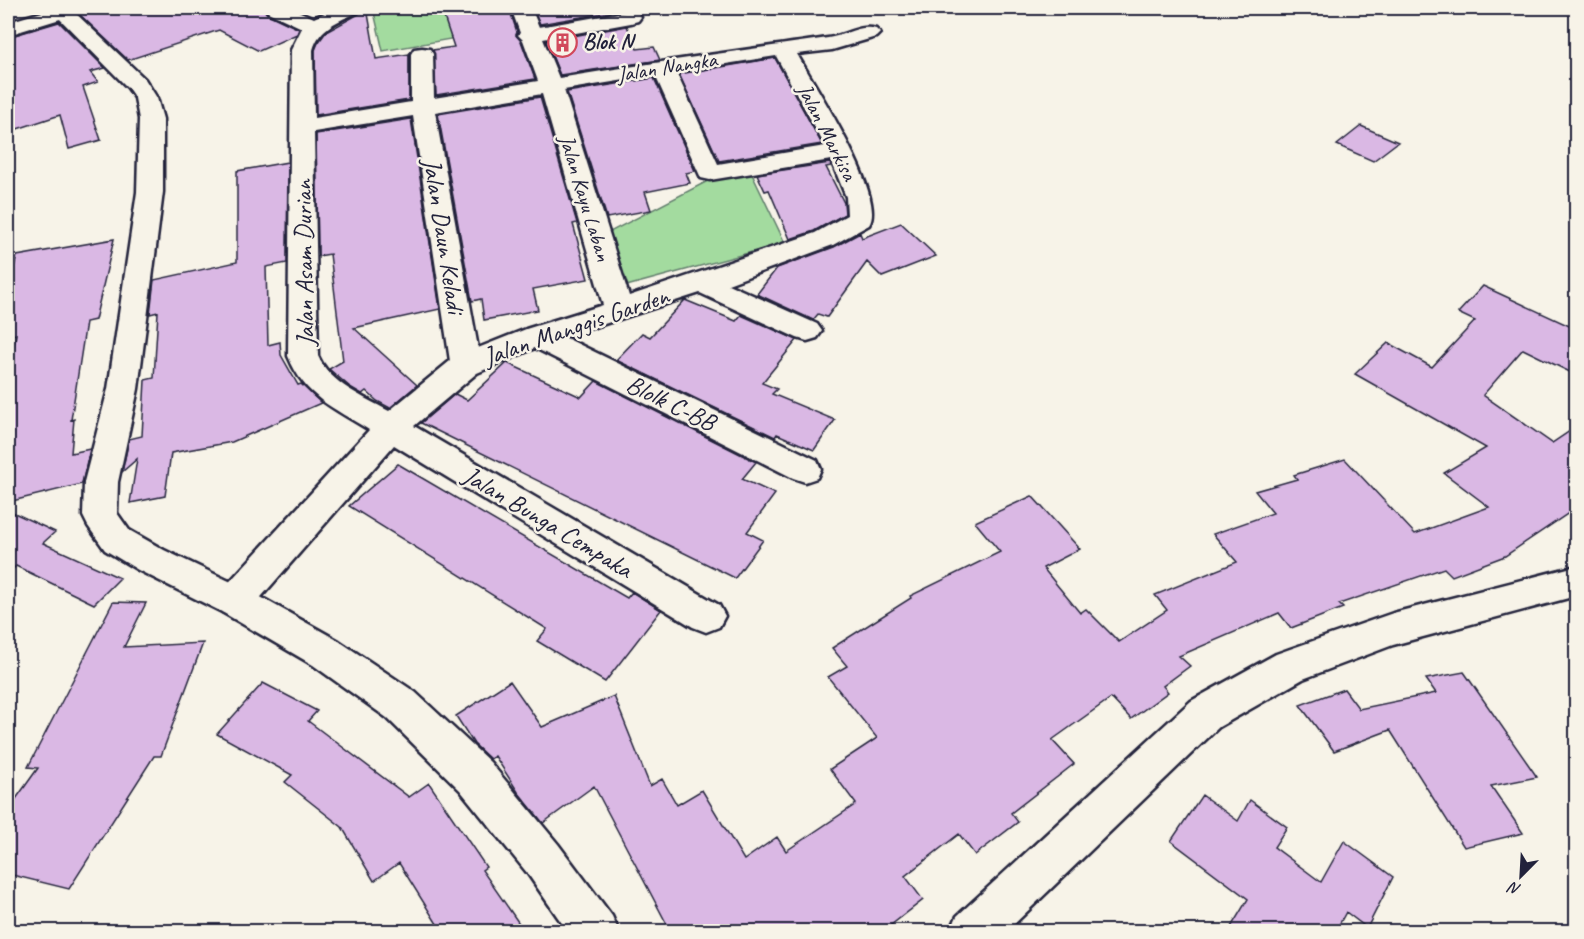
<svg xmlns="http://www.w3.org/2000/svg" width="1584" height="939" viewBox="0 0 1584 939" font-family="Caveat,sans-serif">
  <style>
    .green { fill: #a3db9f; stroke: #627e6d; stroke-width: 1.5 }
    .building { fill: #dab8e4; stroke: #22223b; stroke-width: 1.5 }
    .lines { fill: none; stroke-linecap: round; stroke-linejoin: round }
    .minor-casing { stroke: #22223b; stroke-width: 5 }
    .tertiary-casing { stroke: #22223b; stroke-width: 5 }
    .minor { fill: #f7f3e8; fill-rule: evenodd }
    .tertiary { fill: #f7f3e8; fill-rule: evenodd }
    .labels { text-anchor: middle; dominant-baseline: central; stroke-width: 5; stroke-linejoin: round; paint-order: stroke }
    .far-poi-label { font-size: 22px; font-weight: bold; fill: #22223b; stroke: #f7f3e8; text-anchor: start }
    .far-street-label { font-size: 22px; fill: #22223b; stroke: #f7f3e8 }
    .street-label { font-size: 26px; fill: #22223b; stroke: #f7f3e8 }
  </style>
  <rect width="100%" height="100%" fill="#f7f3e8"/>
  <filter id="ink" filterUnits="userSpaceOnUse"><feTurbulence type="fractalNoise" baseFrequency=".0167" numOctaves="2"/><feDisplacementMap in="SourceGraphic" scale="12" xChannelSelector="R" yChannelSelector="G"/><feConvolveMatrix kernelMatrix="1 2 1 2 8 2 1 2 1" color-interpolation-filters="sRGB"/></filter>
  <g filter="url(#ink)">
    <path class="green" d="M 373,8 L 449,8 L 456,38 L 383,51 Z
      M 749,168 L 785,243 L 619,288 L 602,236 L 723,173 Z"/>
    <path class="building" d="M 94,8 L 263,8 L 267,14 L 299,29 L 297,34 L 259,51 L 219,30 L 128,60 L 78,13 Z
      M 363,8 L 367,8 L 376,59 L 409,54 L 409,100 L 316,115 L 315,50 L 318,43 L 326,32 L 359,14 Z
      M 441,8 L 509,8 L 517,32 L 516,35 L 521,41 L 535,79 L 436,95 L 433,50 L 454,47 Z
      M 533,8 L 609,8 L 610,12 L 540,24 Z
      M 59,22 L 105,68 L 90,72 L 98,82 L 83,87 L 101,140 L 69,149 L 60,115 L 8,132 L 8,37 Z
      M 627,26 L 637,49 L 654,47 L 660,60 L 560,75 L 546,41 Z
      M 775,58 L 822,144 L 719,161 L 679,74 Z
      M 654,78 L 695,171 L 686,173 L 690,183 L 645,192 L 651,210 L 607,218 L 567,92 Z
      M 540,97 L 577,223 L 573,224 L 588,279 L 533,289 L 538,310 L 484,320 L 481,299 L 472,301 L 438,114 Z
      M 411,119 L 440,309 L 354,328 L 417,385 L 390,408 L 377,401 L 366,391 L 362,394 L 350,387 L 329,369 L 343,361 L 330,254 L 318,256 L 316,134 Z
      M 1361,126 L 1398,142 L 1373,161 L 1337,145 Z
      M 288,162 L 287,263 L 266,267 L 268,345 L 280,342 L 281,355 L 298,385 L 301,384 L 321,403 L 232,442 L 171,453 L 165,496 L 130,503 L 137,459 L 122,472 L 129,439 L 142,436 L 145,380 L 154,378 L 158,312 L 150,314 L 154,280 L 237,262 L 237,171 Z
      M 830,163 L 831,166 L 826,167 L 844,203 L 845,214 L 814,231 L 790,239 L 769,190 L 765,191 L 757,174 Z
      M 901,223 L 936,256 L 882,277 L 867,262 L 827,317 L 818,314 L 813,320 L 757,294 L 777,268 L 834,247 L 860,233 L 862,238 Z
      M 114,239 L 95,320 L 86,322 L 71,420 L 74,419 L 71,453 L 90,449 L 82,484 L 8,502 L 8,377 L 16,334 L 8,336 L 8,290 L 17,256 Z
      M 1483,286 L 1576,329 L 1576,375 L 1523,349 L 1483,395 L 1552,443 L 1576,427 L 1576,508 L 1505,556 L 1452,576 L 1444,568 L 1339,604 L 1343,608 L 1291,628 L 1279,613 L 1179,656 L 1190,666 L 1163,686 L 1168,692 L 1131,719 L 1111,698 L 1052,740 L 1074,764 L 1011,813 L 1018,822 L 975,855 L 959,834 L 905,876 L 923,900 L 882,932 L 671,932 L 594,786 L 543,823 L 518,792 L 495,756 L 490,759 L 474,744 L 456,716 L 510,681 L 542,727 L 614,696 L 650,786 L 662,779 L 677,805 L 702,790 L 744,860 L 777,837 L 786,851 L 856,804 L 830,769 L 877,738 L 828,677 L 847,666 L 832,648 L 911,598 L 910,596 L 1000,552 L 975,522 L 1032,496 L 1080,549 L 1043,568 L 1080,613 L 1086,609 L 1119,642 L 1167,610 L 1155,595 L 1237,562 L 1213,534 L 1273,513 L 1255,491 L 1297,479 L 1294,475 L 1345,459 L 1415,534 L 1489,507 L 1444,473 L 1486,448 L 1355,374 L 1388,343 L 1432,367 L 1475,321 L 1458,313 Z
      M 685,300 L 736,321 L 741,315 L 797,340 L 762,383 L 777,389 L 772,394 L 835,420 L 814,450 L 777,434 L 775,437 L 616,360 L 642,333 L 650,337 Z
      M 507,363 L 581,397 L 596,381 L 756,462 L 742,479 L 775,494 L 747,532 L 763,540 L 735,578 L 421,423 L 455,394 L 467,400 Z
      M 398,464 L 627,598 L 632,592 L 661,610 L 605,682 L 537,641 L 547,629 L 349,506 Z
      M 8,510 L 55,532 L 43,543 L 120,578 L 94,604 L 16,566 L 8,574 Z
      M 113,602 L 146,603 L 124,647 L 203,643 L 161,756 L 154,756 L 69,889 L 8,874 L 8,810 L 38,768 L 28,767 Z
      M 1464,672 L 1537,777 L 1491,786 L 1523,833 L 1464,847 L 1390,730 L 1334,751 L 1300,705 L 1344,689 L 1359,709 L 1436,693 L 1426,679 Z
      M 263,683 L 317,711 L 308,721 L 409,797 L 429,783 L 486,867 L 482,870 L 525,932 L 442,932 L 399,863 L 374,881 L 342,827 L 285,782 L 292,775 L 217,734 Z
      M 1202,795 L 1238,821 L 1250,800 L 1287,827 L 1274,847 L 1321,882 L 1344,841 L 1393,877 L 1367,928 L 1346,912 L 1335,932 L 1228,932 L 1248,899 L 1171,841 Z"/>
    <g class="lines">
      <defs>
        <path id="minor" d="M 56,8 L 70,8 L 73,12 L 70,16 L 8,35 L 8,22 Z
          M 265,8 L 291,8 L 314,18 L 335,8 L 361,8 L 358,12 C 339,21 319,27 313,50 L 314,118 L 411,102 L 411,54 L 414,49 L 422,48 L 430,49 L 433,54 L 434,98 L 538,81 L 523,40 L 518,35 L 520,33 L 511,8 L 531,8 L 539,27 L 631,11 L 638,13 L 641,17 L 638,21 L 631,23 L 543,39 L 559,78 C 648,63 738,51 828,38 C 844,36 860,24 876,29 L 880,33 L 876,37 L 832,50 L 797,54 C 813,83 888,197 869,225 L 833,245 L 728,284 L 817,324 L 822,331 L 817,338 L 807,341 L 797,338 L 700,293 L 564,337 L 817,460 L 821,469 L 817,478 L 805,482 L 793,478 L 535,348 L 477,373 L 414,426 L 719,605 L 725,616 L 719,627 L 706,632 L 693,627 L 394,445 L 248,612 L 235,617 L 222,612 L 217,601 L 222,590 L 369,430 C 333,407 305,398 288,356 L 291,50 L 302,28 L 268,12 ZM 776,56 L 825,146 L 718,164 L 676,72 ZM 655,75 L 701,178 L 710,180 L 831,160 L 846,197 L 847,215 L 815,233 L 629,296 L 564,90 ZM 542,94 L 603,305 L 526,329 L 478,348 L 435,112 ZM 413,116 L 450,361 L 389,411 C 364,397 330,384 318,356 L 314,132 Z"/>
        <path id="tertiary" d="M 49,8 L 70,8 L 145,79 L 157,98 L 163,119 L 163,192 L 138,389 L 118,482 L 117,513 L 129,530 L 164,550 L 248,590 L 339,641 L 415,692 L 490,762 L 558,844 L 612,916 L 619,932 L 568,932 L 528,874 L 460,790 L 387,718 L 313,665 L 222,612 L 138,570 L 105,550 L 88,526 L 83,516 L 84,482 L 108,389 L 137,192 L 139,119 L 135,98 L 128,88 Z
          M 1576,566 L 1576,596 L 1393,645 L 1303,679 L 1219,727 L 1006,932 L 950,932 L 957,916 L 1191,701 L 1276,654 L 1290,649 L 1393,613 Z"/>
      </defs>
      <use href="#minor" class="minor-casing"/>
      <use href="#tertiary" class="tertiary-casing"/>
      <use href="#minor" class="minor"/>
      <use href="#tertiary" class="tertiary"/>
    </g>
  </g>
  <defs>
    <symbol id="building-ring" viewBox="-11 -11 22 22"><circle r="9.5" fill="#f7f3e8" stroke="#d1495b" stroke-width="1.5"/><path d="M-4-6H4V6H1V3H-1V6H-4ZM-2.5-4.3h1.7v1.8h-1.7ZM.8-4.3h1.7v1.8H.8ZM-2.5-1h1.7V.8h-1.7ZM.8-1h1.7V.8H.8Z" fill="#d1495b"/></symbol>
  </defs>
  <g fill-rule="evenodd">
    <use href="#building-ring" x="546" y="26" width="33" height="33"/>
  </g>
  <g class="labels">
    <g class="far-poi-label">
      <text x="583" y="42">Blok N</text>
    </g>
    <g class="far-street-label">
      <text transform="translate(667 67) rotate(-9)">Jalan Nangka</text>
      <text transform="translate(827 132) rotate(63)">Jalan Markisa</text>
      <text transform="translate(585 198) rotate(73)">Jalan Kayu Laban</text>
    </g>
    <g class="street-label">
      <text transform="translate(444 236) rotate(81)">Jalan Daun Keladi</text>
      <text transform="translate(304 263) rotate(-91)">Jalan Asam Durian</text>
      <text transform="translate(576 326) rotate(-19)">Jalan Manggis Garden</text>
      <text transform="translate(671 403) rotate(26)">Blolk C-BB</text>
      <text transform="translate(548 522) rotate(31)">Jalan Bunga Cempaka</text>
    </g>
  </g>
  <rect width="1584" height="939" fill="none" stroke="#f7f3e8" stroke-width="30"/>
  <rect x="15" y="15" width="1554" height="909" fill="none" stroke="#22223b" stroke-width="2" filter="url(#ink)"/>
  <g transform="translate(1521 876) rotate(204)" stroke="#f7f3e8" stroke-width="4.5" paint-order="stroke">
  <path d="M0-4.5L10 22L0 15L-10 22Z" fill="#22223b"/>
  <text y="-9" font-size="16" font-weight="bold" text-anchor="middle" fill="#22223b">N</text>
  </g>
</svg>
